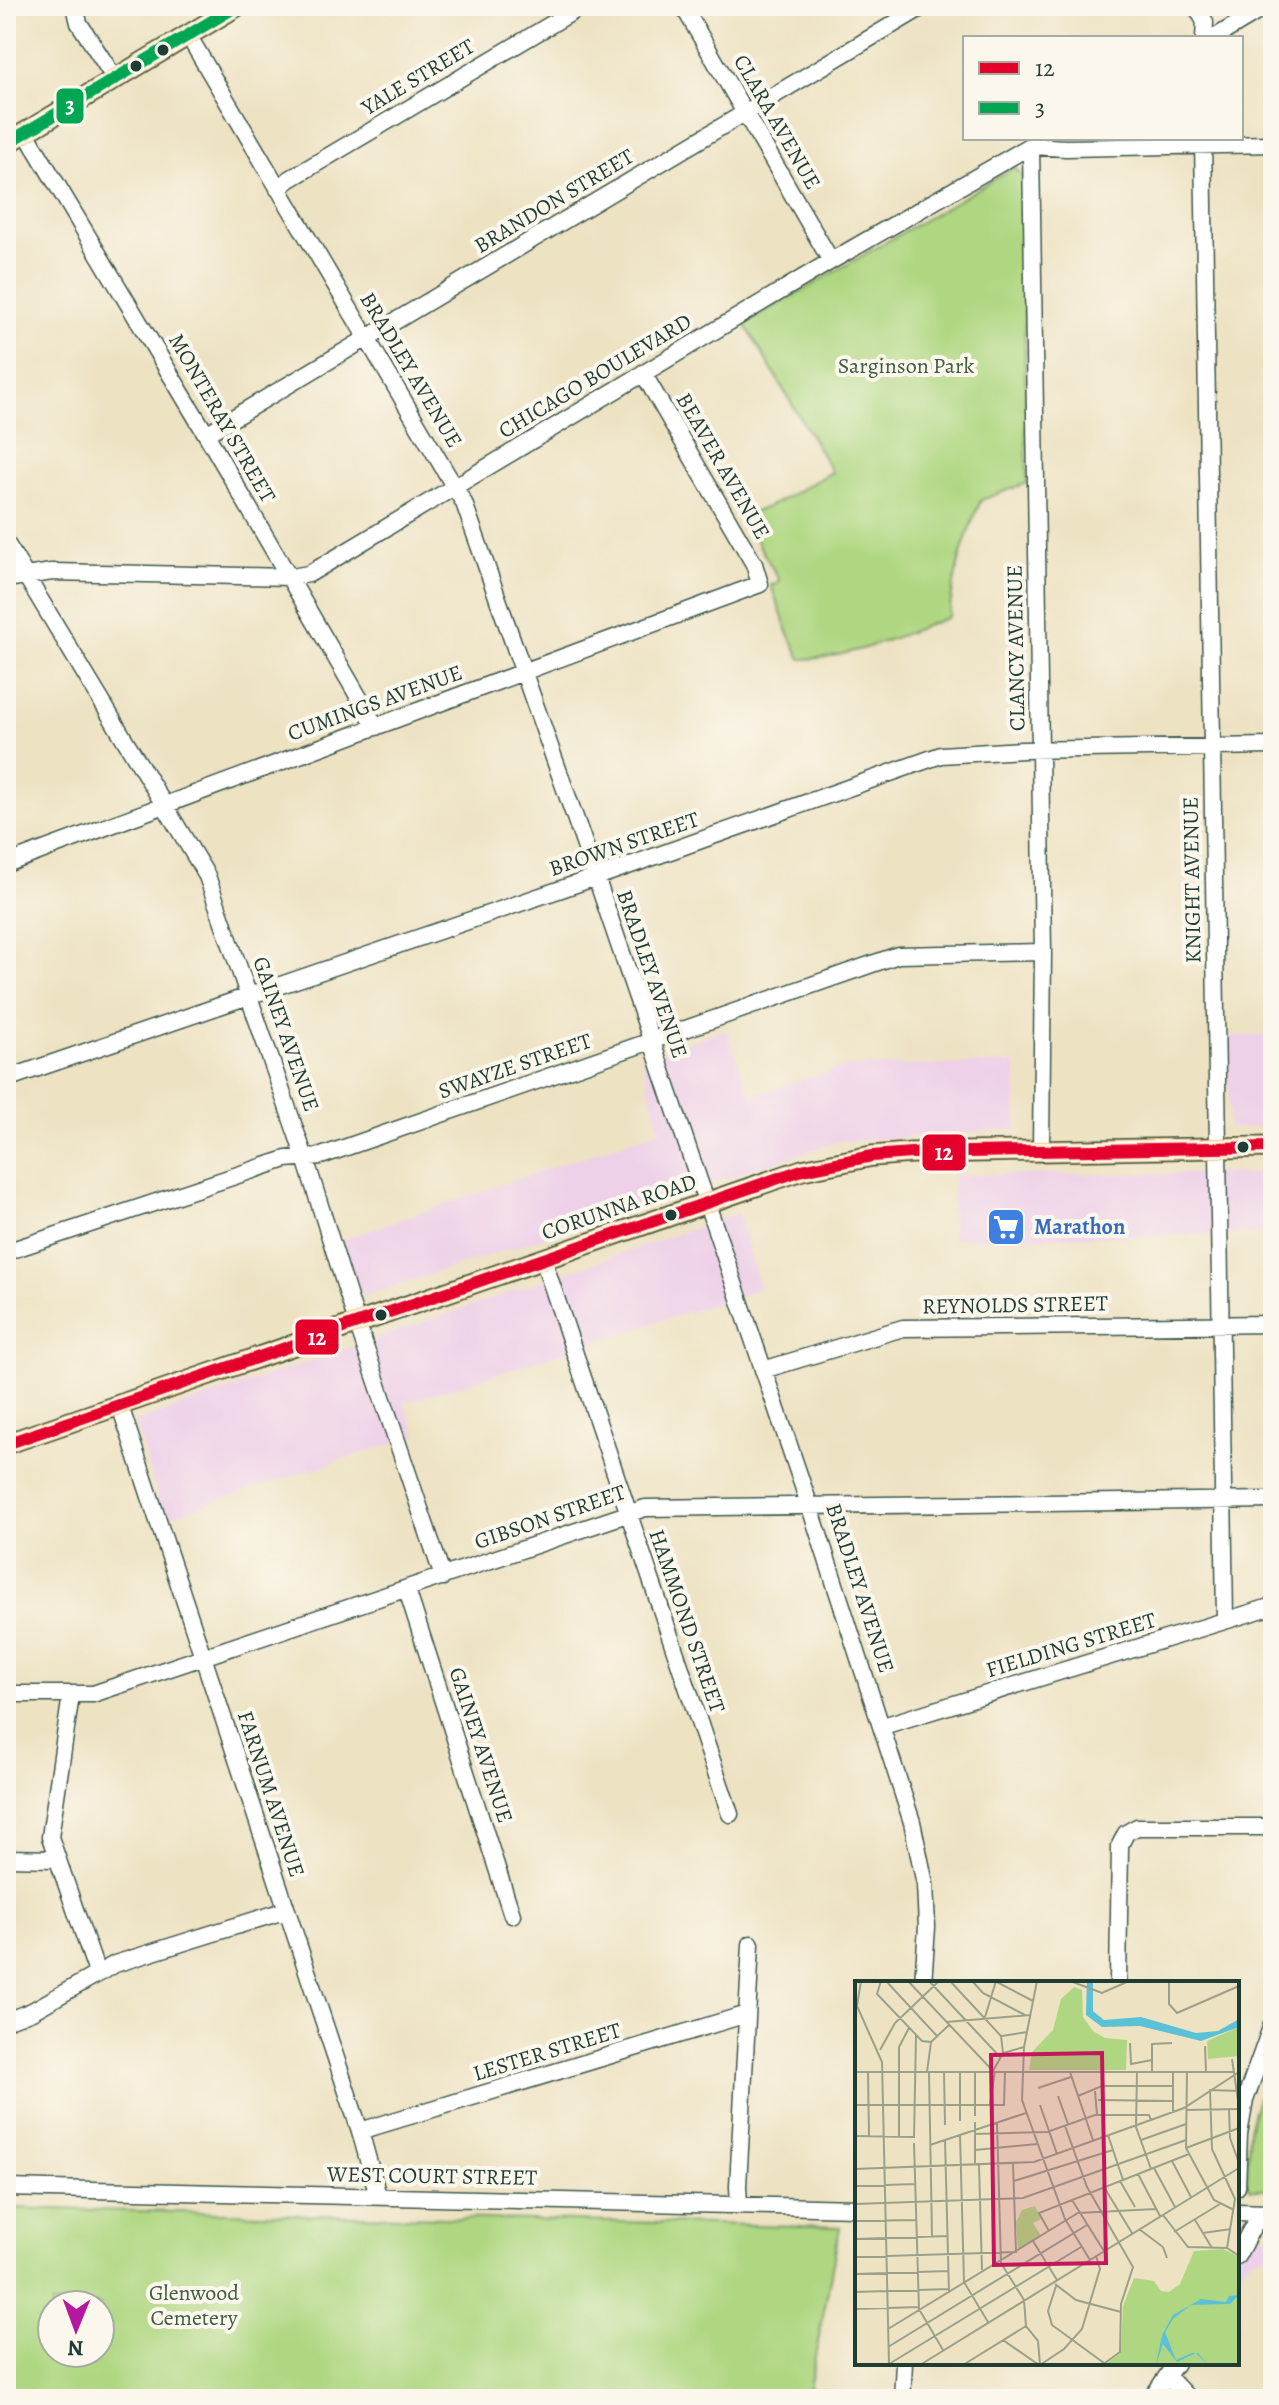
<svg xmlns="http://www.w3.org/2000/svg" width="1279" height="2405" viewBox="0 0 1279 2405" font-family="Alegreya,serif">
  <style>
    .built { fill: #eed0e8 }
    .green { fill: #afd781; stroke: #678a5a; stroke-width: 2; fill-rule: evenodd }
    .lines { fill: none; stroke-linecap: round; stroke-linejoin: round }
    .minor-casing { stroke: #3e5649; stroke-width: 19 }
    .major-casing { stroke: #3e5649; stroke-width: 23 }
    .minor { stroke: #fff; stroke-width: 16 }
    .major { stroke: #f2c26a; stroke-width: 20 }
    .bus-1-casing { stroke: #fbf7ec; stroke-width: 18 }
    .bus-2-casing { stroke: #fbf7ec; stroke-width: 18 }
    .bus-1 { stroke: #e4002b; stroke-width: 12 }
    .bus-2 { stroke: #00a651; stroke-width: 12 }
    .bus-dot { fill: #1f3d34; stroke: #fbf7ec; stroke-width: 3 }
    .labels { text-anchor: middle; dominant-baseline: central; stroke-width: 8; stroke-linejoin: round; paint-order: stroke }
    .street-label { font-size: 22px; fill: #1f3d34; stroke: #fbf7ec }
    .park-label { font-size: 22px; fill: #3c5c43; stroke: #fbf7ec }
    .shop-label { font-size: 22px; font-weight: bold; fill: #366cbe; stroke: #fbf7ec; text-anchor: start }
    .inset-road { fill: none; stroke: #9ba089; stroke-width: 2 }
    .view { fill: #c2185b; fill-opacity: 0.15; stroke: #c2185b; stroke-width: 4 }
    .inset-edge { fill: none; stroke: #1f3d34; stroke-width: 4 }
    .line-badge { stroke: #fbf7ec; stroke-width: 3 }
    .badge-label { font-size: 22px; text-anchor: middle; font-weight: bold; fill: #fff }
  </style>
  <rect width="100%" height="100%" fill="#fbf7ec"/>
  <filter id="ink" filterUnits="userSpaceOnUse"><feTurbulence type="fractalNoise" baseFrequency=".0125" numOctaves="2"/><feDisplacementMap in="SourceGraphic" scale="16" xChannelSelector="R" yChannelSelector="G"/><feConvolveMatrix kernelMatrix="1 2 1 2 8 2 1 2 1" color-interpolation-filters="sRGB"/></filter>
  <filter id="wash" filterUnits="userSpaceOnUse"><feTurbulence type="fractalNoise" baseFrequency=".006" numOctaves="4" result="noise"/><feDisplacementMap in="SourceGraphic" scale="32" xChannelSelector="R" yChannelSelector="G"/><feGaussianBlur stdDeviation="1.8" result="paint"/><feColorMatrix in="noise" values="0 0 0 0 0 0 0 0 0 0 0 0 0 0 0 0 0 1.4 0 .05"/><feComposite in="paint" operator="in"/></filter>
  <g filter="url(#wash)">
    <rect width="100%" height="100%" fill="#ede2c2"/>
    <path class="built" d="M 726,1029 L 750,1096 L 845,1067 L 1016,1063 L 1017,1129 L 836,1142 L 362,1297 L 341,1240 L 660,1130 L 642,1059 Z
      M 1273,1035 L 1273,1127 L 1229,1128 L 1228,1036 Z
      M 1273,1173 L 1273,1233 L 952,1239 L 953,1175 Z
      M 738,1213 L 760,1289 L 404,1403 L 417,1435 L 164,1518 L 135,1422 Z
      M 1237,2235 L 1273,2235 L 1273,2253 L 1249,2259 L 1237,2274 Z"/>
    <path class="green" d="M 1015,167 L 1022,176 L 1027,483 L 981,500 C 964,538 953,575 949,617 C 902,634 851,659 801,659 L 788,632 L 771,585 L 777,584 L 779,579 L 742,517 L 774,504 L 832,472 L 745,324 Z
      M 1273,2046 L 1273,2189 L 1251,2189 L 1247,2183 L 1249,2129 Z
      M 6,2208 L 840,2227 L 807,2399 L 6,2399 ZM 100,2305 L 100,2353 L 52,2353 L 52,2305 Z"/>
  </g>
  <g filter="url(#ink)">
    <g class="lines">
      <defs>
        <path id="minor" d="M 75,6 L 79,23 L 115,79
          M 683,6 L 831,261
          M 1196,6 L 1205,22 L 1204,38
          M 188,35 L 464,503 L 596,877 L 809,1504 L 912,1822 L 925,1884 L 927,1927 L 923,1983
          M 1214,38 L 1267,6
          M 26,133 L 206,434 L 376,727
          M 1203,138 L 1225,1620
          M 278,189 L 290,179 L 582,6
          M 206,434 L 924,6
          M 6,543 L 207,876 L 305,1158 L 357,1323 L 443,1577
          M 6,579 L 52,572 L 291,577 L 309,574 L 831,261 L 1037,142
          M 6,864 L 760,584 L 754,564 L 643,373
          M 6,1079 L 611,872 L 941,755 L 1022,750 L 1273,746
          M 1041,1150 L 1043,952 L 1031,146 L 1066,148 L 1273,144
          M 6,1252 L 286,1159 L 321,1156 L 898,955 L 1043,952
          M 543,1259 L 730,1814
          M 763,1370 L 903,1328 L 1273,1324
          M 120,1406 L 360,2131 L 378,2196
          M 407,1590 L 512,1915
          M 6,1694 L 93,1694 L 645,1508 L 1273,1500
          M 71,1695 L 50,1837 L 97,1973
          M 883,1726 L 1273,1606
          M 6,1858 L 56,1859
          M 1118,1983 L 1120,1845 L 1126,1833 L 1137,1827 L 1273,1827
          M 6,2021 L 32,2011 L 115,1964 L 287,1910
          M 360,2131 L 747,2014
          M 1237,2187 L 1239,2134 L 1245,2100 L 1273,2022
          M 6,2188 L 857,2208
          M 739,2205 L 738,2186 L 751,1944
          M 1237,2212 L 1267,2213
          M 1237,2256 L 1260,2213 L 1273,2231
          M 1168,2377 L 1189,2399
          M 902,2399 L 904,2363
          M 1151,2399 L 1176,2363"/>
        <path id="major" d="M 6,144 L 237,6
          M 6,1444 L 802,1170 L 872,1156 L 911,1153 L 1273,1147"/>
      </defs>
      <use href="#minor" class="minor-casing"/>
      <use href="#major" class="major-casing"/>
      <use href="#minor" class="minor"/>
      <use href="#major" class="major"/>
      <defs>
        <path id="bus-1" d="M 6,1444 L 802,1170 L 872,1156 L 911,1153 L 1273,1147"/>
        <path id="bus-2" d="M 6,144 L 237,6"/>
      </defs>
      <use href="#bus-1" class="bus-1-casing"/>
      <use href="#bus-2" class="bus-2-casing"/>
      <use href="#bus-1" class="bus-1"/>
      <use href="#bus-2" class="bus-2"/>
    </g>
  </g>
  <defs>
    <symbol id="supermarket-square" viewBox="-11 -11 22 22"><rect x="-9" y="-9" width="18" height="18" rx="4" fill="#3f7fe0" stroke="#fbf7ec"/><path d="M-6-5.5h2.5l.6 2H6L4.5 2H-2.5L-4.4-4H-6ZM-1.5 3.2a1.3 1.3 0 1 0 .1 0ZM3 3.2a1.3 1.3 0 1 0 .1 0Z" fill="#fff"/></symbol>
  </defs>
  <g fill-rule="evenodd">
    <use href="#supermarket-square" x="984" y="1205" width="44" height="44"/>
  </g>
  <g class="bus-dot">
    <circle cx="163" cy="50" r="7"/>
    <circle cx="136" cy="66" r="7"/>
    <circle cx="1243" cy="1147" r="7"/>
    <circle cx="671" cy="1215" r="7"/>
    <circle cx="381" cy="1315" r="7"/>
  </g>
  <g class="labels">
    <g class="street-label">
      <text transform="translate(418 77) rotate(-31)">YALE STREET</text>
      <text transform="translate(777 122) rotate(60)">CLARA AVENUE</text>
      <text transform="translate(554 201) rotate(-31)">BRANDON STREET</text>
      <text transform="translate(411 370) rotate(59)">BRADLEY AVENUE</text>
      <text transform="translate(595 376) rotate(-31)">CHICAGO BOULEVARD</text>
      <text transform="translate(222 418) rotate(60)">MONTERAY STREET</text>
      <text transform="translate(723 466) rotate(60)">BEAVER AVENUE</text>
      <text transform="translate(1016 648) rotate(-91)">CLANCY AVENUE</text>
      <text transform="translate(375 703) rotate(-20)">CUMINGS AVENUE</text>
      <text transform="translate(624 844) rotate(-19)">BROWN STREET</text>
      <text transform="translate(1192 880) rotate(-91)">KNIGHT AVENUE</text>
      <text transform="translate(652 974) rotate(71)">BRADLEY AVENUE</text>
      <text transform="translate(286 1034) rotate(71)">GAINEY AVENUE</text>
      <text transform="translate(515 1066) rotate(-19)">SWAYZE STREET</text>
      <text transform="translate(619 1207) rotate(-19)">CORUNNA ROAD</text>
      <text transform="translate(1015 1305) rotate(-1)">REYNOLDS STREET</text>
      <text transform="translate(550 1517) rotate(-19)">GIBSON STREET</text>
      <text transform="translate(860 1588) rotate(72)">BRADLEY AVENUE</text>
      <text transform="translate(687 1621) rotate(71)">HAMMOND STREET</text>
      <text transform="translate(1071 1645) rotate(-17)">FIELDING STREET</text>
      <text transform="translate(481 1745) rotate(72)">GAINEY AVENUE</text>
      <text transform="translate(271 1794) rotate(72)">FARNUM AVENUE</text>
      <text transform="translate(547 2052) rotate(-17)">LESTER STREET</text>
      <text transform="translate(432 2176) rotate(1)">WEST COURT STREET</text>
    </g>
    <g class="park-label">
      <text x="906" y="366">Sarginson Park</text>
      <text x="194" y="2293">Glenwood<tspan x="194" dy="25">Cemetery</tspan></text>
    </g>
    <g class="shop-label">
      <text x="1034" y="1227">Marathon</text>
    </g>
  </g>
  <g transform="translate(855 1981)">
    <rect width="384" height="384" fill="#ede2c2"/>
    <path d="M 219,6 L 227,9 L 228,36 L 238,50 L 250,57 L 272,59 L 271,89 L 174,89 L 177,71 L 198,49 L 206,18 ZM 384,46 L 384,75 L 353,78 L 352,60 ZM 180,225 L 186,238 L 178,242 L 186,255 L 163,269 L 161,241 L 167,229 ZM 368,268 L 384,276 L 384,384 L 249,384 L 266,372 L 268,325 L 279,297 L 299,300 L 306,310 L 314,311 L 325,303 L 339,270 Z" fill="#afd781"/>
    <path d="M 232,0 L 238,0 L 238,30 L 249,39 L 286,36 L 341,52 L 363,50 L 384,38 L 384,46 L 346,60 L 285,45 L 247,46 L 231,34 ZM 384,314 L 375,323 L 336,324 L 318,338 L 310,351 L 321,379 L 337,372 L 343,372 L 353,384 L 341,372 L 322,381 L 308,363 L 301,384 L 307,354 L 318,334 L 346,318 L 371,321 L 374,315 Z" fill="#5ac1d7"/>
    <path class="inset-road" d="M 6,0 L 2,25 L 27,81 L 34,384M 26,0 L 22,13 L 67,60 L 76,61M 31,0 L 82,55M 53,0 L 138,90 L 148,72 L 169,66M 74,0 L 145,76M 95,0 L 146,55 L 148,72M 117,0 L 128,12 L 170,34M 140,0 L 178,20M 182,0 L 169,66 L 167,119 L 210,238 L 235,279M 215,0 L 247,12 L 274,0M 314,0 L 314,23 L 322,32 L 384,5M 130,36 L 141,0M 91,41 L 175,34M 147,55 L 172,51M 275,62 L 276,83 L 297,79M 350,65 L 351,91M 25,69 L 40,42 L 84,0M 377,78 L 384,126M 120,90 L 120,135M 0,91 L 379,91M 13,91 L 14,155M 72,91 L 76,61 L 94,44M 74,91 L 77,255M 89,91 L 90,144M 105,91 L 105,140M 215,91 L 238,159M 282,91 L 281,146 L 296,188M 297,91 L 297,63 L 317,62M 332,91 L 331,167 L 359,219 L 379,229M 183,107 L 216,96M 240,110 L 242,134M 203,115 L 213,143M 223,115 L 247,105 L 318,105M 243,119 L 318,120M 135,123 L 140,90M 0,124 L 149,124 L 150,90M 185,124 L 202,173M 374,128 L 375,157 L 384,182M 332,129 L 384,128M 318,131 L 318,91M 142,142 L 146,282 L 169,319 L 171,345 L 183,360 L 185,384M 210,145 L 232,206 L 278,286 L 266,323 L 265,371 L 247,384M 120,153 L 192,151 L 240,134 L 294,134 L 296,139M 105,154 L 109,301 L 133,341M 253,154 L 268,199M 0,155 L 59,156 L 61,54M 44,155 L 44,66 L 54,47M 90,159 L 94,312M 286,159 L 331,143M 59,162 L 64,328 L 88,369M 75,164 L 171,132M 331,167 L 384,147M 120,169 L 182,163M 317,180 L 336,216M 120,182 L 120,141M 124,184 L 127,289M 299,187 L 320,226M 0,188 L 179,181 L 329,127 L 384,91M 283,193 L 305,235M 159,200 L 258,169M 265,200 L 280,226M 0,205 L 60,203M 249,206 L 277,252M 217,219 L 249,270M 0,223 L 168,217 L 331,159M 308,234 L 333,266 L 372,267 L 384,275M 340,239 L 357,267M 0,240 L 61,239M 284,248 L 308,266 L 312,277M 194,250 L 184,232 L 334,173M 319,251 L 365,223M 348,252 L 376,248M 0,258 L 92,255M 178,260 L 202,299M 372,267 L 380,218 L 357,168 L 355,109 L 384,110M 0,276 L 161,271 L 158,183M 0,293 L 93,290M 200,303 L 221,319 L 266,331M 201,305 L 193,330 L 197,344 L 249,382M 0,311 L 94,308M 0,328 L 64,326M 33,348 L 223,232 L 301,228M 148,359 L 184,384M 33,366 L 232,244M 34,383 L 226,266M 65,384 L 384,187M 108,384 L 171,345M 185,384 L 209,368 L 227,348 L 245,288 L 241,275"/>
    <path class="view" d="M 247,72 L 251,282 L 139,284 L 136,74 Z"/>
    <rect width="384" height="384" class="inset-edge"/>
  </g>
  <g class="line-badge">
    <rect x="55" y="87" width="30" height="38" rx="8" fill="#00a651"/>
    <rect x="921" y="1133" width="46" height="39" rx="8" fill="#e4002b"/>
    <rect x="294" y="1318" width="46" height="38" rx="8" fill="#e4002b"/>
  </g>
  <g class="badge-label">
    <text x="70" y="113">3</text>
    <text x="944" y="1160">12</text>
    <text x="317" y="1345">12</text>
  </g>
  <rect width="1279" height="2405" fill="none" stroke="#fbf7ec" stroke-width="32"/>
  <rect x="963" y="36" width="280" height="104" fill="#fbf7ec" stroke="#a3ada2" stroke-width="2"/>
  <rect x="979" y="62" width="40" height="12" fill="#e4002b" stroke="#a3ada2" stroke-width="2"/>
  <text x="1035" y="76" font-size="24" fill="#1f3d34">12</text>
  <rect x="979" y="102" width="40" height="12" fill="#00a651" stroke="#a3ada2" stroke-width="2"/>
  <text x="1035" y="116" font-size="24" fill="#1f3d34">3</text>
  <g transform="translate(76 2329) rotate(181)"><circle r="38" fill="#fbf7ec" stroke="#a3ada2" stroke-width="2"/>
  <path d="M0-6L14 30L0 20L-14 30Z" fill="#b5179e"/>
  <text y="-12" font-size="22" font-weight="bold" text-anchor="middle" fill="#1f3d34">N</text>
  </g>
</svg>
